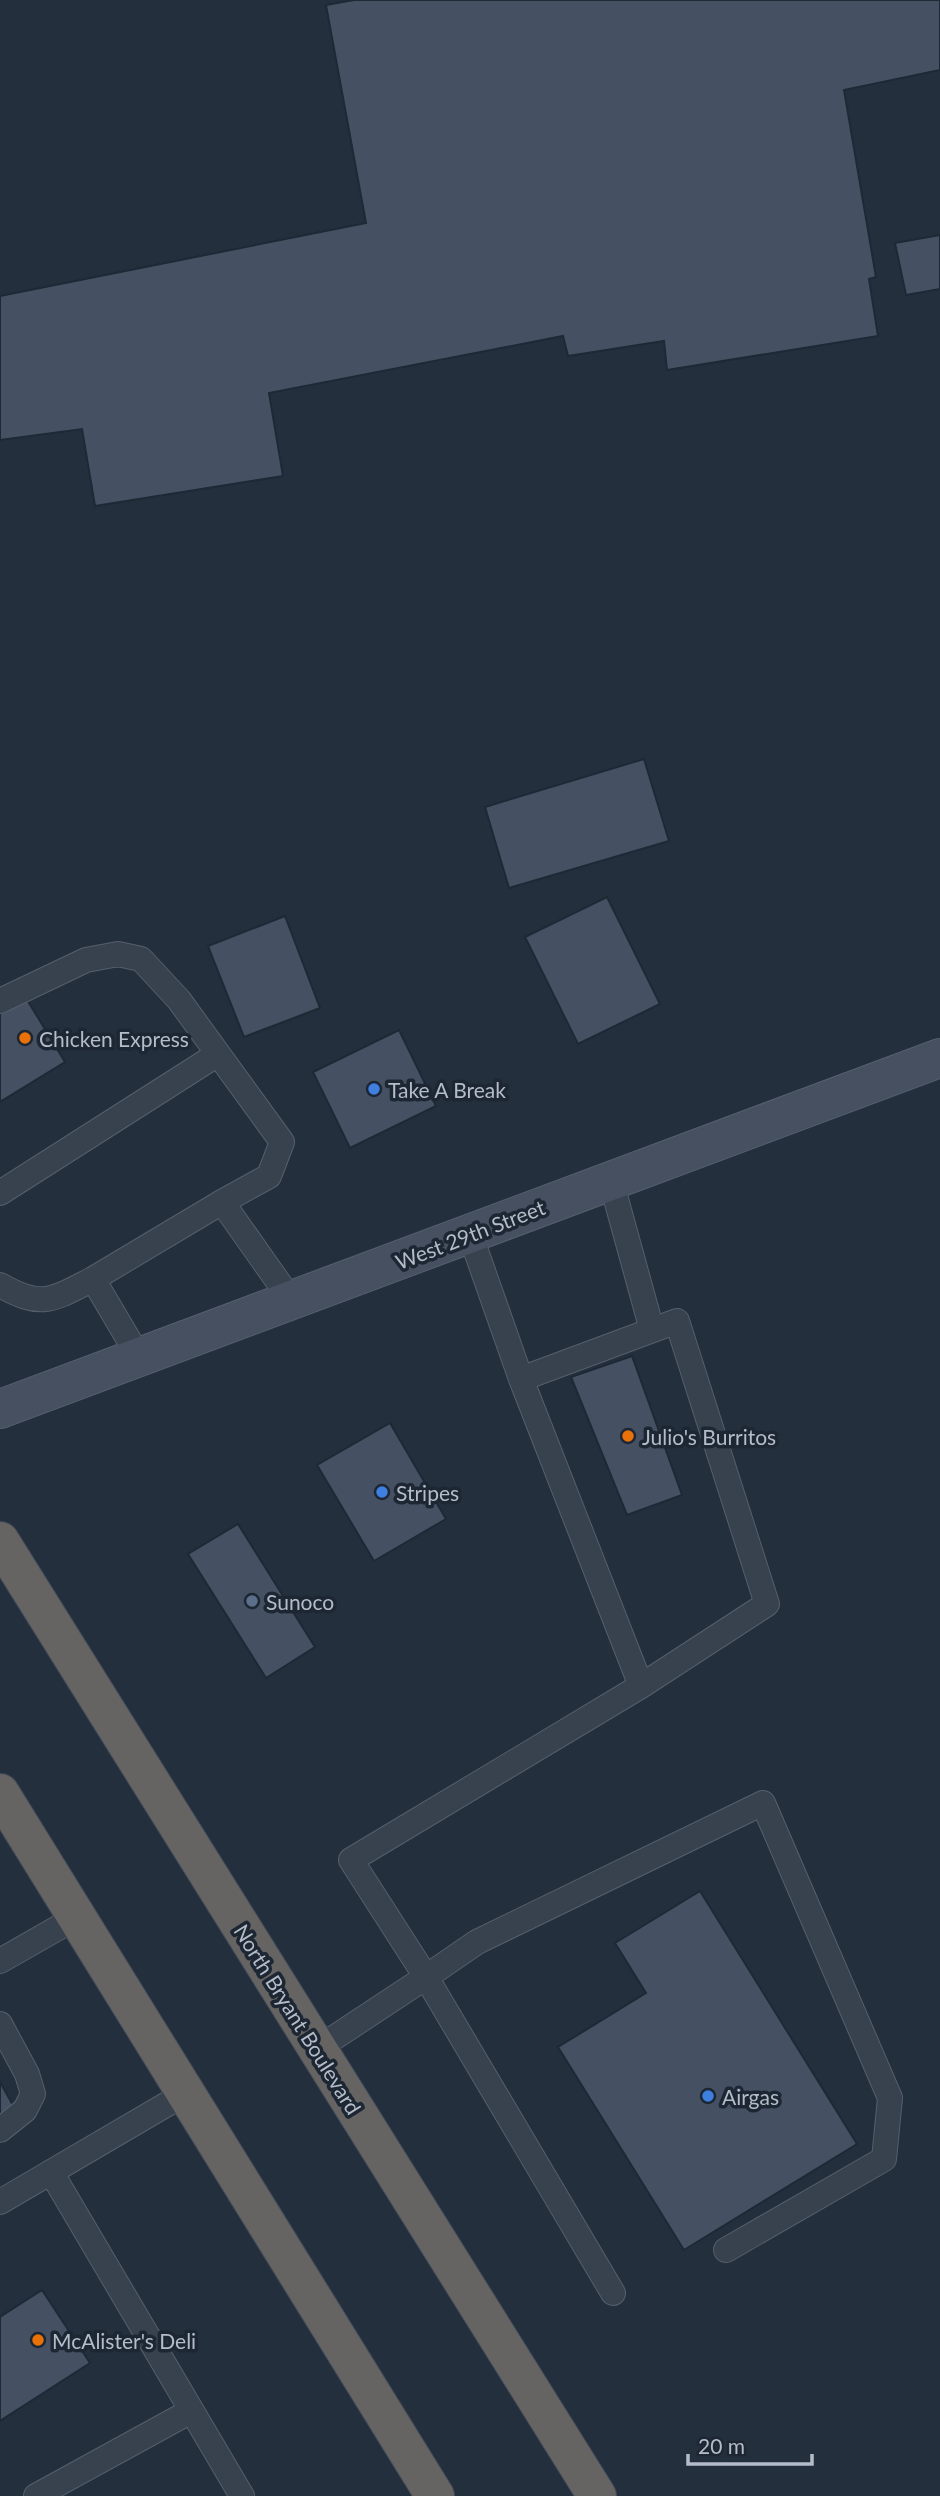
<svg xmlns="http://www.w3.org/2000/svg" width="940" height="2496" viewBox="0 0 940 2496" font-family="Lato,sans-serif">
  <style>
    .building { fill: #455162; stroke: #1f2835; stroke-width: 2 }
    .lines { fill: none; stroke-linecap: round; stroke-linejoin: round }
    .service-casing { stroke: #565f6c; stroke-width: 26 }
    .secondary-casing { stroke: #565f6c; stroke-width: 40 }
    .trunk-casing { stroke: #434c59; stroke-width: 40 }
    .service { stroke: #38414e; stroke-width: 24 }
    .secondary { stroke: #465061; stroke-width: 38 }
    .trunk { stroke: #656462; stroke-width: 38 }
    .food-dot { fill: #e8710a; stroke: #1d2633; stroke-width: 2.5 }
    .shop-dot { fill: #3f7fe0; stroke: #1d2633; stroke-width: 2.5 }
    .service-dot { fill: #5c6f8a; stroke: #1d2633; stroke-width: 2.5 }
    .labels { text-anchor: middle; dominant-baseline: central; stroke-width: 7; stroke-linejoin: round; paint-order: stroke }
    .poi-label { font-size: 21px; fill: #b4bcc9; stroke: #1d2633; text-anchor: start }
    .street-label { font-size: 21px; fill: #b4bcc9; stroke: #1d2633 }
  </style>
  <rect width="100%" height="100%" fill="#242f3e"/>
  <path class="building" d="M 354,0 L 940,0 L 940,70 L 844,90 L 876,277 L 869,279 L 878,336 L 667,370 L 664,341 L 568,356 L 563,336 L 269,393 L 283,476 L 95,506 L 82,429 L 0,440 L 0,296 L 366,223 L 326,5 Z
    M 940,235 L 940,289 L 906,295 L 895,243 Z
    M 644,759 L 669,841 L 509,888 L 485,807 Z
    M 607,897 L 660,1004 L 578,1044 L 525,937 Z
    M 285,916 L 320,1008 L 244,1037 L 208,946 Z
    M 26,998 L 65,1062 L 0,1102 L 0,1014 Z
    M 399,1030 L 436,1106 L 350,1148 L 313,1072 Z
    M 632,1356 L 682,1495 L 627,1515 L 571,1377 Z
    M 390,1423 L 446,1519 L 374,1561 L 317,1465 Z
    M 238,1524 L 315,1647 L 266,1678 L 188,1554 Z
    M 700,1891 L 857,2144 L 684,2250 L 558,2047 L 646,1993 L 615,1943 Z
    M 0,2082 L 14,2107 L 0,2114 Z
    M 42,2290 L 90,2363 L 0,2421 L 0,2317 Z"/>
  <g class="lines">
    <defs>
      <path id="service" d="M 0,1001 L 86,960 L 118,954 L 141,959 L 179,1000 L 282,1142 L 269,1176 L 222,1202 L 291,1300
        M 611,1181 L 652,1330
        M 0,1193 L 218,1054
        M 470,1234 L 521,1379
        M 0,1285 C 42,1309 52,1300 93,1279
        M 139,1357 L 93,1279 L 222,1202
        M 0,1961 L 77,1917
        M 0,2024 L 27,2074 L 33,2094 L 25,2110 L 0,2130
        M 317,2049 L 426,1977 L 351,1860 L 641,1686 L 767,1604 L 677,1321 L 521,1379 L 641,1686
        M 51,2172 L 242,2496
        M 0,2202 L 186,2093
        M 613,2293 L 426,1977 L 477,1942 L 763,1803 L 890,2098 L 884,2159 L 726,2250
        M 36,2496 L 191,2411"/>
      <path id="secondary" d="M 0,1409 L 940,1058"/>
      <path id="trunk" d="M 0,1541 L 597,2496
        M 0,1793 L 435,2496"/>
    </defs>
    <use href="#service" class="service-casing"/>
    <use href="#secondary" class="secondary-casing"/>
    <use href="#trunk" class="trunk-casing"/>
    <use href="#service" class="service"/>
    <use href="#secondary" class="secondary"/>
    <use href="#trunk" class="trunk"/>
  </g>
  <g class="food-dot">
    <circle cx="25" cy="1038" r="7"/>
    <circle cx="628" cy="1436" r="7"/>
    <circle cx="38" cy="2340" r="7"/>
  </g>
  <g class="shop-dot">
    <circle cx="374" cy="1089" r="7"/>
    <circle cx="382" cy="1492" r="7"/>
    <circle cx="708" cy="2096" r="7"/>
  </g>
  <circle class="service-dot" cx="252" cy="1601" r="7"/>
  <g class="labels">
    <g class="poi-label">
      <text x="39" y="1038">Chicken Express</text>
      <text x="388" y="1089">Take A Break</text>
      <text x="642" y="1436">Julio's Burritos</text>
      <text x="396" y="1492">Stripes</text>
      <text x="266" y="1601">Sunoco</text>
      <text x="722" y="2096">Airgas</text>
      <text x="52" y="2340">McAlister's Deli</text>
    </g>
    <g class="street-label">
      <text transform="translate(470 1234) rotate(-21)">West 29th Street</text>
      <text transform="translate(298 2019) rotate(58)">North Bryant Boulevard</text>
    </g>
  </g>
  <path d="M688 2454v10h124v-10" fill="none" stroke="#b4bcc9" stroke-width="3.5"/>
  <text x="698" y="2454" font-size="21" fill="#b4bcc9" stroke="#1d2633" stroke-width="5" paint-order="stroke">20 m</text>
</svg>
